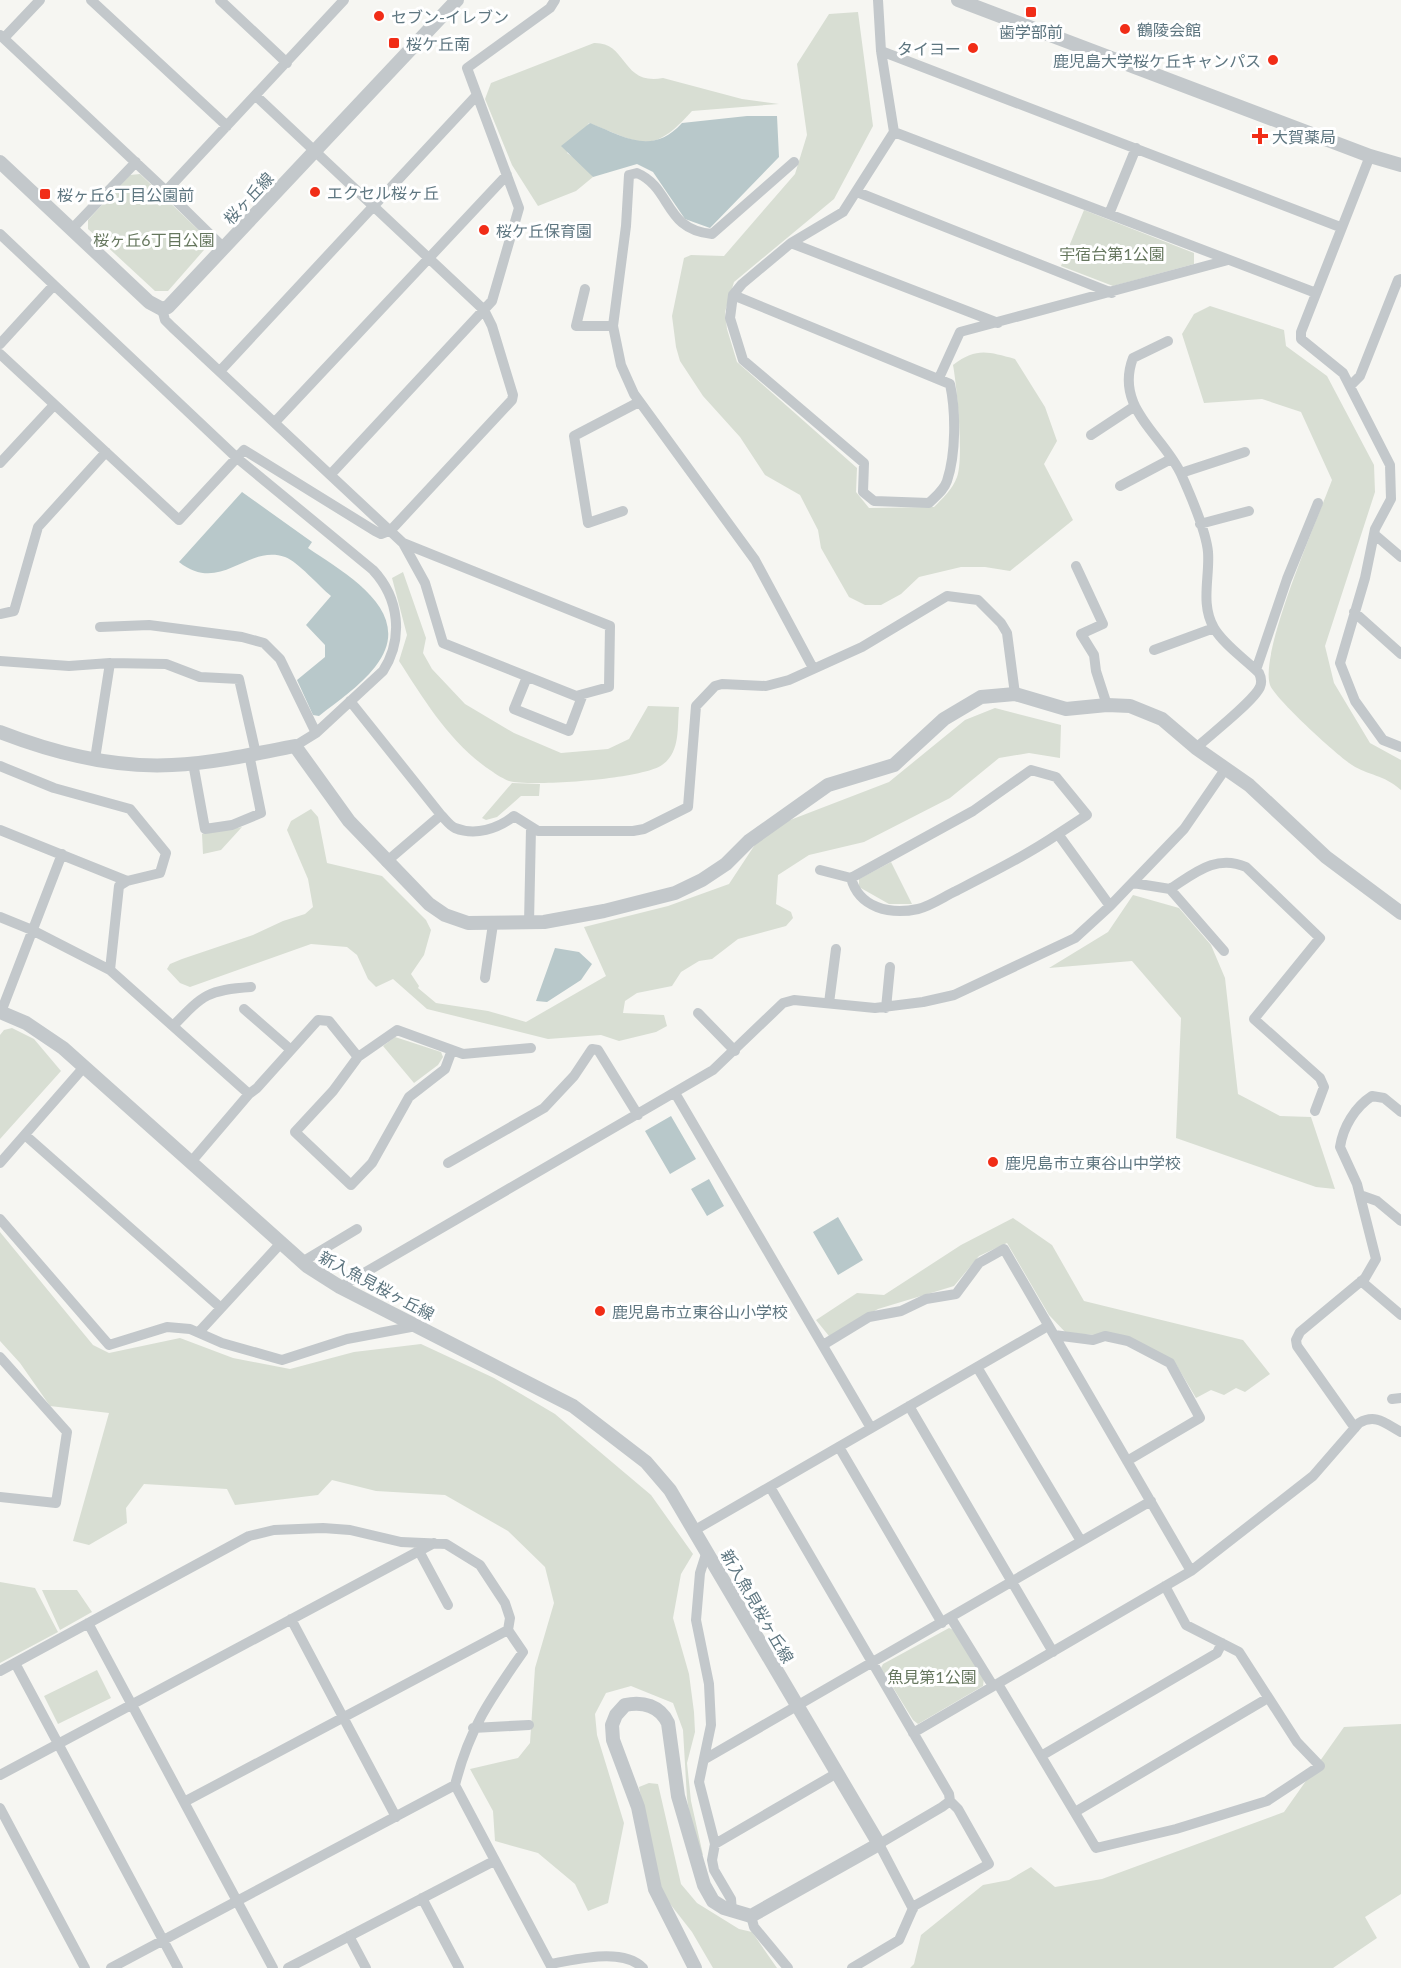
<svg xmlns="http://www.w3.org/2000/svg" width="1401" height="1968" viewBox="0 0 1401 1968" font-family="Lato,'Noto Sans JP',sans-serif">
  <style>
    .green { fill: #d8ded3 }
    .water { fill: #b8c8ca }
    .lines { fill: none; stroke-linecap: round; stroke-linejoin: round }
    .minor { stroke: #c3c8cb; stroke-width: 10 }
    .tertiary { stroke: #c3c8cb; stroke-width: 14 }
    .poi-dot { fill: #f12d17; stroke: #fff; stroke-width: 2 }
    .labels { text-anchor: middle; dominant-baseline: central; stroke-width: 6; stroke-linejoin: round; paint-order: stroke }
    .poi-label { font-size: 16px; fill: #5e7680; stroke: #fff; text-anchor: start }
    .street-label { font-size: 16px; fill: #5e7680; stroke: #fff }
    .park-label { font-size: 16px; fill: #66775e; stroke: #fff }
  </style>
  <rect width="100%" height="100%" fill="#f6f6f2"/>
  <path class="green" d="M 858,12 L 873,126 L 834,199 L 734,282 L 725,312 L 727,329 L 737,362 L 857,468 L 856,492 L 869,508 L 934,507 C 943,498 952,490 957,477 C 964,458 957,387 953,365 C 977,347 988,352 1015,359 L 1045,407 L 1057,441 L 1044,464 L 1073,520 L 1010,571 L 985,567 L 961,567 L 919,577 L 901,594 L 881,605 L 865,605 L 849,597 L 821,548 L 818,530 L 800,495 L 765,475 L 740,437 L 703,396 L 680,361 L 676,347 L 672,316 L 684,258 L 691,255 L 724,256 L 795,174 L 807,135 L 797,64 L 829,14 Z
    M 594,43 C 628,42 621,86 663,78 L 742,99 L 779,104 L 692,111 C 651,157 641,143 589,123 L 567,153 L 581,162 L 593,177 L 576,191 L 538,206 L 512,165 L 485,99 L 491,83 Z
    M 140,174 L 211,242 L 168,291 L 155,291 L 88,229 L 88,220 L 130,175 Z
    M 1084,210 L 1194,253 L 1194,264 L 1113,286 L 1061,266 Z
    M 1210,306 L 1284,330 L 1286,346 L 1327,376 L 1374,465 L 1375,492 L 1325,646 L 1334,683 L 1370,743 L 1401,760 L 1401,790 C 1383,774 1369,776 1352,765 C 1338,756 1276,700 1270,685 C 1259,652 1318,518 1332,480 L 1301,412 L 1262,399 L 1204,403 L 1182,334 L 1194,314 Z
    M 403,572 L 426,638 L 423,653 L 432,669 L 465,704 L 514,733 L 561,753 L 608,749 L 629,739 L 648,706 L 679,707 C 677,727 681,752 662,765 C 643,779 532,787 509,781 C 504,779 497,775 493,772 C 451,745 425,701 399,661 L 407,635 L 392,578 Z
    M 995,708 L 1061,725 L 1060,758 L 1029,753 L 999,758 L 950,798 L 864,842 L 809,855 L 778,875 L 776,904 L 791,912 L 793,918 L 786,926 L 738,939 L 712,959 L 699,961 L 681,972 L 672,986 L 637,993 L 625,1001 L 623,1013 L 664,1015 L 667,1026 L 656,1032 L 619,1041 L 601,1035 L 548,1039 L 427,1009 L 393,979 L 376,987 L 368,979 L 357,955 L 347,947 L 311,944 L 190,987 L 180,983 L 167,969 L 170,964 L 182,959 L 253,935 L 283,921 L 305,914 L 313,907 L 308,879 L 287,830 L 291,821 L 311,809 L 318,817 L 327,863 L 382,876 L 426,920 L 431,930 L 424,955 L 411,974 L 419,986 L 418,988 L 436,1003 L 488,1011 L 526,1022 L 606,976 L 584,927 L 668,906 L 729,884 L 758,840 L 785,822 L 889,782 L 965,720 Z
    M 512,783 L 540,784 L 539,796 L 521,796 L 497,817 L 486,820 L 482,818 Z
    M 242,827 L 221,850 L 203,854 L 202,834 Z
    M 891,862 L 912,904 L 889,904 L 859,887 L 859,879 Z
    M 1133,895 L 1179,908 L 1211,945 L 1225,978 L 1238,1094 L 1280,1116 L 1311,1117 L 1335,1189 L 1316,1187 L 1176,1138 L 1181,1018 L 1132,961 L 1049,968 L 1108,932 Z
    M 12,1028 L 34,1039 L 61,1071 L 0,1139 L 0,1035 L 4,1030 Z
    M 395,1037 L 441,1052 L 443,1057 L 438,1065 L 414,1083 L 383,1046 Z
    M 1013,1218 L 1052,1245 L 1084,1301 L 1243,1340 L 1270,1374 L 1245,1392 L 1236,1388 L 1224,1395 L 1211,1390 L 1196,1398 L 1174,1361 L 1096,1335 L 1066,1333 L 1049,1315 L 1007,1243 L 979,1256 L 954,1286 L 878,1309 L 829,1336 L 816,1320 L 857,1293 L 884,1295 L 961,1245 Z
    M 0,1232 L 93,1345 L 109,1353 L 180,1338 L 233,1358 L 290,1369 L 354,1352 L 421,1344 L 494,1378 L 555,1414 L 651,1495 L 693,1554 L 681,1574 L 673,1618 L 689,1674 L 694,1712 L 695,1732 L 687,1763 L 691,1801 L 703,1855 L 695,1852 L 687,1798 L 683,1730 L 673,1703 L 631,1686 L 606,1693 L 595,1714 L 597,1735 L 624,1823 L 608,1903 L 588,1911 L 575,1884 L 538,1853 L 495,1841 L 493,1811 L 470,1769 L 518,1758 L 530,1743 L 535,1668 L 554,1603 L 545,1567 L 508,1531 L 445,1495 L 376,1491 L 332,1480 L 318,1495 L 235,1505 L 227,1489 L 144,1484 L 126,1508 L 127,1523 L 89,1545 L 73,1541 L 109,1413 L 50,1406 L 20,1363 L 0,1341 Z
    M 0,1582 L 35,1588 L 58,1632 L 0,1663 Z
    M 42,1590 L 77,1590 L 92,1612 L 60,1630 Z
    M 949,1628 L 956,1631 L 984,1678 L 983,1686 L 918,1724 L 913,1720 L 881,1668 L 883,1664 Z
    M 97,1670 L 111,1698 L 58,1724 L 44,1696 Z
    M 1401,1724 L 1401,1894 L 1365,1917 L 1377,1938 L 1333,1968 L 910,1968 L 914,1964 L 921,1935 L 983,1885 L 1009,1880 L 1031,1867 L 1055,1887 L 1102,1879 L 1284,1812 L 1344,1727 Z
    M 649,1783 L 658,1784 L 681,1884 L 697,1903 L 739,1929 L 752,1932 L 777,1968 L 713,1968 L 692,1932 L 660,1891 L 639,1787 Z"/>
  <path class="water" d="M 747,116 L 777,116 L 779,157 L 710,228 L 685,219 L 653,172 L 637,164 L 593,177 L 561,146 L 590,123 C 625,137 652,156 682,123 Z
    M 242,492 L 312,542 L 308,548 C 346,574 418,613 375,667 C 360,686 338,701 319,716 L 313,715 L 297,680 L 325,657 L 325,645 L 306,625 L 331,596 C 320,587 297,561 285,557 C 246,544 221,595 179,562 Z
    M 555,948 L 579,952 L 592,964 L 581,980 L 547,1002 L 536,1001 Z
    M 671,1116 L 696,1159 L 670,1174 L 645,1131 Z
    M 709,1179 L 724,1206 L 707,1216 L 691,1189 Z
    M 838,1217 L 863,1260 L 838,1275 L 813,1232 Z"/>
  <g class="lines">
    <path class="minor" d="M 91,0 L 227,126
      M 220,0 L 287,63
      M 0,35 L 166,191 L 344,0
      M 4,38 L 40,0
      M 881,51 L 1340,227
      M 894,132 L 1316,293
      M 1370,156 L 1301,332 L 1301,339 L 1343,373 L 1390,465 L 1391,499 L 1375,529 L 1365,578 L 1340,663 L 1355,701 L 1383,740 L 1401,747
      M 794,162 L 712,234 C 664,230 672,188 637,173 L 629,175 L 626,226 L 613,326 L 621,365 L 634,394 L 755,560 L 813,668
      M 166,191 L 224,248
      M 857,192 L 1112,293
      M 1109,214 L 1136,148
      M 72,229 L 136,162
      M 0,234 L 237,458 L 373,570 C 399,598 404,638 383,671 L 316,733 L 295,746
      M 791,243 L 998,323
      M 585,289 L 576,326 L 613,326
      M 733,295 L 730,318 L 743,360 L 864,463 L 863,492 L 874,501 L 929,503 C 936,496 944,490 947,481 C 956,454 956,412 950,384 L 733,295 L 742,284 L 791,243 L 843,212 L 894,132 L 881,51 L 878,0
      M 162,309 L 165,320 L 172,327 L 403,543 L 425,583 L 443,643 L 576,696 L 609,687 L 610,626 L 403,543
      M 1168,341 L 1133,358 C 1114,408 1163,435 1181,474 C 1190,494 1206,530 1208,552 C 1210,577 1200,604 1214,628 C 1224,645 1245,659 1259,673 C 1261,677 1262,682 1260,687 C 1254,701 1209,736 1196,748
      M 0,344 L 54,285
      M 0,354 L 179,520 L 244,450 L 375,531 L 381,534 L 391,530 L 512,400 L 513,395 L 492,326 L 484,310 L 256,96
      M 220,371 L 477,95
      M 939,378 L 960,332 L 1228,260
      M 1350,386 L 1360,376 L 1398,280 L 1401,279
      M 275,422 L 507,175
      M 1091,435 L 1135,406
      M 0,463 L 54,405
      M 1181,473 L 1245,452
      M 331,474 L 492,301 L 519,208 L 467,68 L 550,8 L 555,0
      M 1120,486 L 1171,459
      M 623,511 L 588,523 L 574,436 L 639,402
      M 1200,524 L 1249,511
      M 1374,534 L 1401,557
      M 1076,566 L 1103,624 L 1081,634 L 1094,655 L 1096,671 L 1107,705
      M 1354,612 L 1401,654
      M 0,614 L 14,611 L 38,527 L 106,452
      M 100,627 L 149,625 L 242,637 L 264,643 L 280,659 L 316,733
      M 1154,650 L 1214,628
      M 0,661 L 69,666 L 110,663 L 166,664 L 200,677 L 239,679 L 256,754
      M 1256,670 L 1287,579 L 1318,503
      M 527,677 L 514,709 L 569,731 L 583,694
      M 350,701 L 441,815 L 386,862
      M 95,759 L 110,663
      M 193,763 L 205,829 L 232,825 L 261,813 L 249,754
      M 0,766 L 54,788 L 130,809 L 166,853 L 160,873 L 127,881 L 119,886 L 110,970
      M 441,815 C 445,819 450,826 455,828 C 475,836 498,829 514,816 L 538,831 L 633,831 L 644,829 L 688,807 L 696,706 L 715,686 L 722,684 L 766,686 L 789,680 L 862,647 L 947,596 L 978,600 L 1001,623 L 1007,633 L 1015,694
      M 0,830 L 127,881
      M 820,870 L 851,878 C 859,908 890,915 918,909 C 931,906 945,896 956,891 C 991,873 1025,856 1058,834 L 1110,906
      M 851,878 L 973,811 L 1031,770 L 1056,777 L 1087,815 L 1058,834
      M 1133,883 L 1170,889 C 1195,873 1216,854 1246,867 L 1320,938 L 1254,1019 L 1320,1078 L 1324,1087 L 1315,1111
      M 1170,889 L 1224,951
      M 0,917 L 32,930 L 110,970 L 249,1094
      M 529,923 L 531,828
      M 485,978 L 493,924
      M 829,1003 L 836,949
      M 886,1008 L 890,967
      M 244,1009 L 291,1050
      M 1,1012 L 62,854
      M 698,1013 L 735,1051
      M 173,1026 C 203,995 207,990 251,987
      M 452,1050 L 445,1069 L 409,1097 L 372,1163 L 351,1185 L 295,1132 L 333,1091 L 358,1057 L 397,1030 L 463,1054 L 531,1048
      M 675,1093 L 871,1428
      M 25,1135 L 221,1308
      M 191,1162 L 249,1094 L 257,1088 L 318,1020 L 329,1021 L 358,1057
      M 0,1163 L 84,1067
      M 448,1163 L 544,1108 L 574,1076 L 592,1049 L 598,1050 L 638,1115
      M 1360,1195 L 1377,1201 L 1401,1221
      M 0,1219 L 109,1345 L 167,1327 L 190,1329 L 222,1343 L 282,1360 L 347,1339 L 416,1326
      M 302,1262 L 357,1229
      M 1361,1281 L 1401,1315
      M 340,1287 L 713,1070 L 783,1003 L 794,1000 L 875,1008 L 923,1002 L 954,995 L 1075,938 L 1110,906 L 1184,829 L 1226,768
      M 199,1332 L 281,1243
      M 1054,1335 L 1093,1340 L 1105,1336 L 1128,1341 L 1170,1363 L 1200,1418 L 1127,1461
      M 823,1345 L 869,1317 L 901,1311 L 926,1299 L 956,1294 L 979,1263 L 1004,1249 L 1191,1571 L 913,1733
      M 0,1357 L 67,1432 L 56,1503 L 0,1497
      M 977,1367 L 1081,1541
      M 1392,1399 L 1401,1398
      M 909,1406 L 1053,1652
      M 1355,1428 L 1297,1346 L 1296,1340 L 1300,1332 L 1365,1278 L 1376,1259 L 1357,1184 L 1340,1147 C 1343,1127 1355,1107 1372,1096 L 1384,1098 L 1401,1112
      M 839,1447 L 942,1623
      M 770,1487 L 949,1794 L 950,1801 L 942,1807 L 879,1844 L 913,1909
      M 695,1530 L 1048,1326
      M 419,1551 L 448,1605
      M 707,1551 L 700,1573 L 696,1620 L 709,1684 L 711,1725 L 699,1782 L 715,1844 L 712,1860 L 714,1870 L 731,1899 L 732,1912
      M 1191,1571 L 1313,1476 L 1359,1423 C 1376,1413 1386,1424 1401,1432
      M 951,1618 L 993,1686
      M 291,1619 L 396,1817
      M 88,1623 L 273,1968
      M 508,1630 L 523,1652 C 490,1699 469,1729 455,1785 L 552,1968
      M 15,1663 L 178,1968
      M 0,1671 L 249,1536 L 274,1530 L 323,1528 L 350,1530 L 401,1542 L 446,1544 L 480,1565 L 505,1603 L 510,1618 L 508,1630 L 184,1802
      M 998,1684 L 1096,1848 L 1176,1829 L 1267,1801 L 1320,1766 L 1297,1742 L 1239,1652 L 1186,1625 L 1165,1586
      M 473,1728 L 529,1725
      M 1041,1756 L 1217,1653 L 1222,1643
      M 705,1759 L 1151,1501
      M 0,1775 L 434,1543
      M 0,1808 L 85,1968
      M 1075,1812 L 1268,1698
      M 715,1844 L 837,1773
      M 422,1898 L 459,1968
      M 751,1916 L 754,1927 L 788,1968
      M 349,1936 L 366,1968
      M 550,1964 C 576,1960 622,1947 643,1968
      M 111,1968 L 455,1785
      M 288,1968 L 494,1861
      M 852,1968 L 899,1940 L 914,1906 L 989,1864 L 958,1809 L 950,1801"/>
    <path class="tertiary" d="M 958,0 L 1370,156 L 1401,165
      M 0,162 L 149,302 L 162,309 L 168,307 L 457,0
      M 0,732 C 54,753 113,768 172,765 C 213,763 255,754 295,746 L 349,821 L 429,904 L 445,915 L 468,923 L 544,922 L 604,911 L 675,893 L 702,880 L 726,864 L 749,841 L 828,785 L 894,765 L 944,719 L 981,697 L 1015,694 L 1066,709 L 1107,705 L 1130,706 L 1162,719 L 1196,748 L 1249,785 L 1326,857 L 1401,913
      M 0,1012 L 26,1023 L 63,1048 L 307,1266 L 340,1287 L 573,1406 L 646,1462 L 670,1490 L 879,1844 L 751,1916 L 724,1908 L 713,1901 L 704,1885 L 678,1796 L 668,1723 C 660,1706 643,1701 625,1705 L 616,1715 L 612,1725 L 613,1740 L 638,1807 L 655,1889 L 695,1968"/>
  </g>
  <g class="poi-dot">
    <rect x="1025" y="6" width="12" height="12" rx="3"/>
    <circle cx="379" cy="16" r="6"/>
    <circle cx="1125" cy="29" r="6"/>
    <rect x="388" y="37" width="12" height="12" rx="3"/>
    <circle cx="973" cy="48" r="6"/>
    <circle cx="1273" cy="60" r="6"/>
    <path d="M1257 127h6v6h6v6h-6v6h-6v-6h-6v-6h6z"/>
    <circle cx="315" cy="192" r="6"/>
    <rect x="39" y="188" width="12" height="12" rx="3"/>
    <circle cx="484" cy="230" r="6"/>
    <circle cx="993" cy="1162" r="6"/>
    <circle cx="600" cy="1311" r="6"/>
  </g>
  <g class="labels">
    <g class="poi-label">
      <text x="391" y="16">セブン-イレブン</text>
      <text x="1137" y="29">鶴陵会館</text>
      <text x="1031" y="31" text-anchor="middle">歯学部前</text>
      <text x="406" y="43">桜ケ丘南</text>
      <text x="961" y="48" text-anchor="end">タイヨー</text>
      <text x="1261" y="60" text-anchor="end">鹿児島大学桜ケ丘キャンパス</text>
      <text x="1272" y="136">大賀薬局</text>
      <text x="327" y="192">エクセル桜ヶ丘</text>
      <text x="57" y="194">桜ヶ丘6丁目公園前</text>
      <text x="496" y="230">桜ケ丘保育園</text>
      <text x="1005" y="1162">鹿児島市立東谷山中学校</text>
      <text x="612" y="1311">鹿児島市立東谷山小学校</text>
    </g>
    <g class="street-label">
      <text transform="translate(248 198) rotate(-47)">桜ヶ丘線</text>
      <text transform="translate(377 1285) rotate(28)">新入魚見桜ヶ丘線</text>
      <text transform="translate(758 1606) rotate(60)">新入魚見桜ヶ丘線</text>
    </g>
    <g class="park-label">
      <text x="154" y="239">桜ヶ丘6丁目公園</text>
      <text x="1112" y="253">宇宿台第1公園</text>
      <text x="932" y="1676">魚見第1公園</text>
    </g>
  </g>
</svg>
